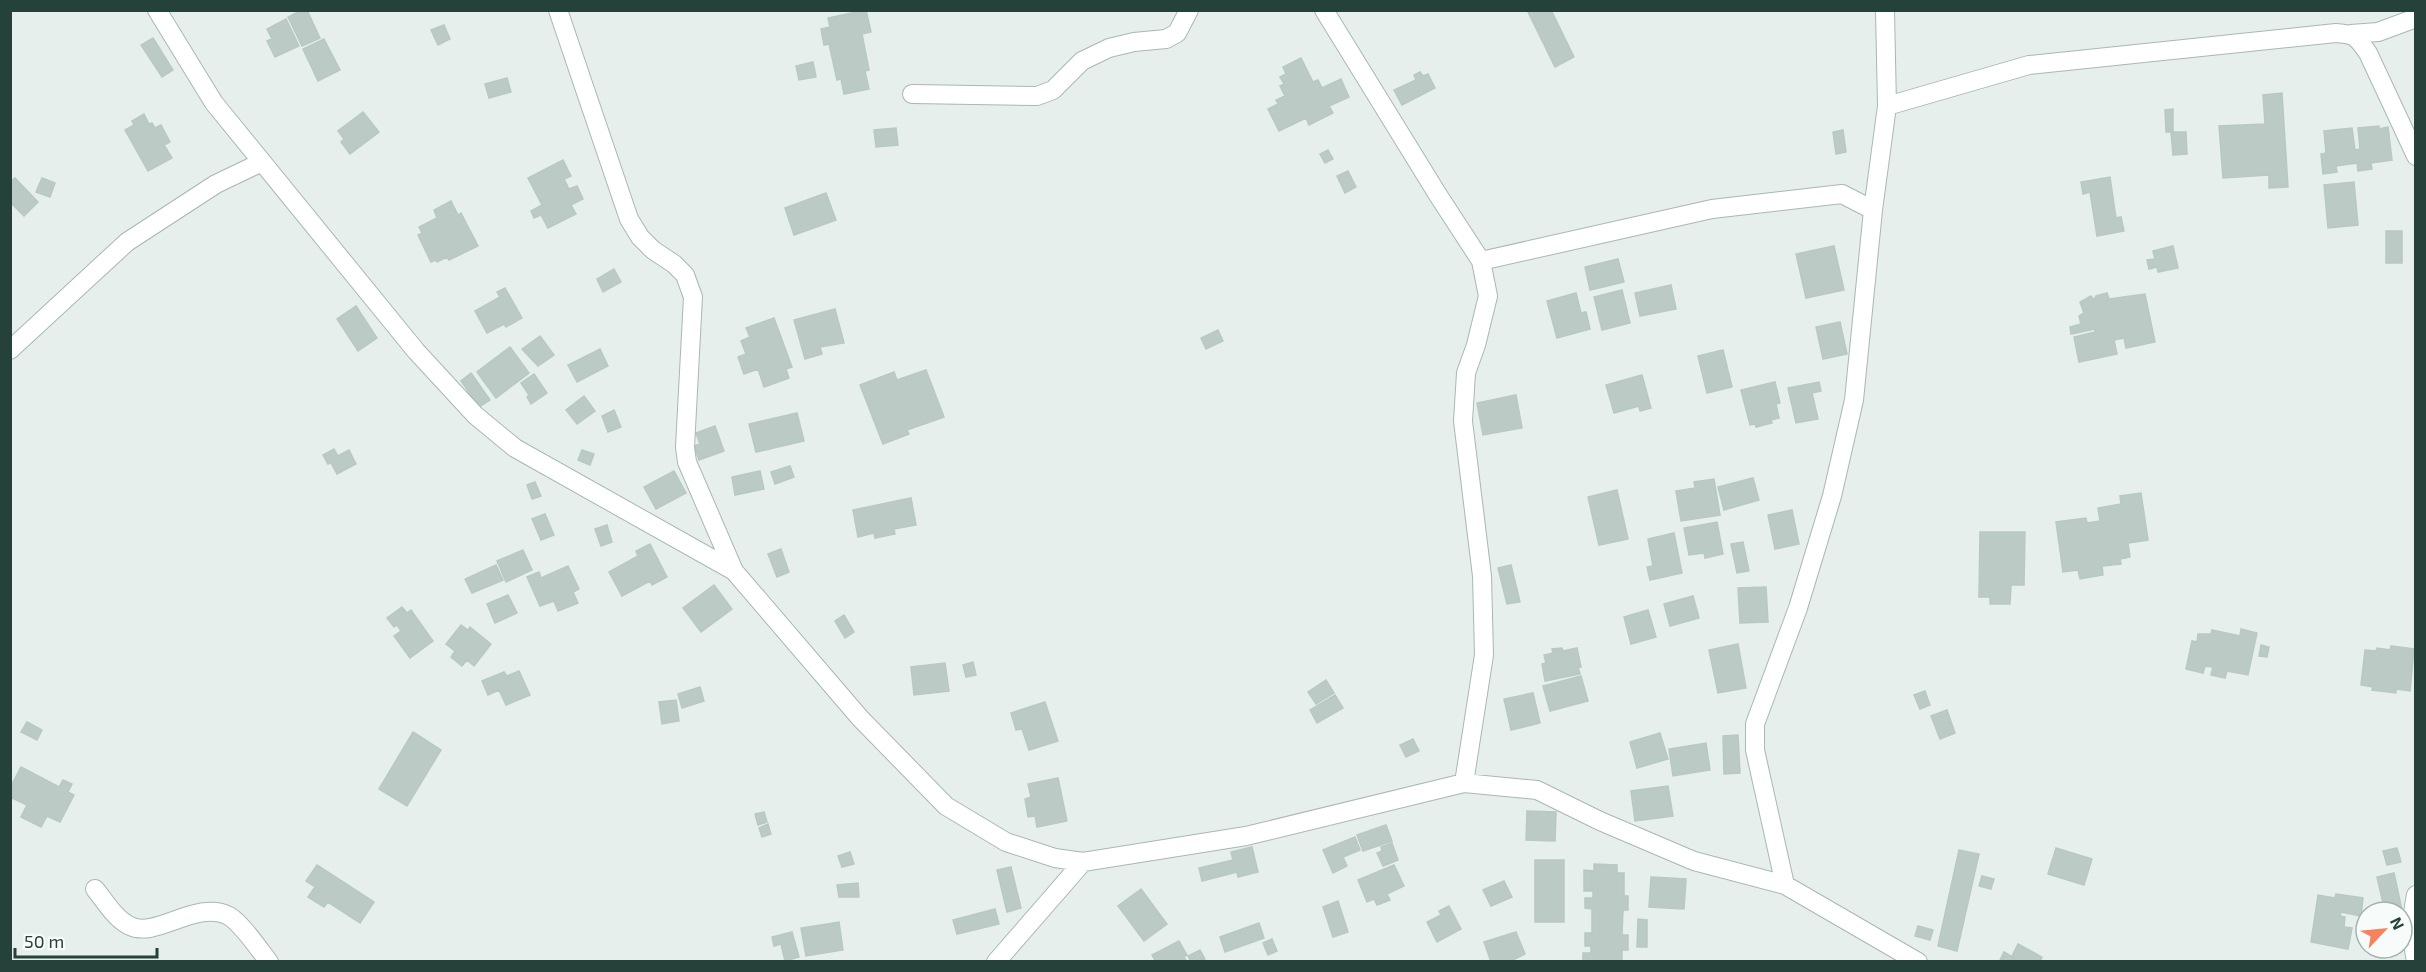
<svg xmlns="http://www.w3.org/2000/svg" width="2426" height="972" viewBox="0 0 2426 972" font-family="'Exo 2',sans-serif">
  <style>
    .building { fill: #bbcac4; stroke: #b8c9c2; stroke-width: 1.5 }
    .lines { fill: none; stroke-linecap: round; stroke-linejoin: round }
    .street-casing { stroke: #a8b8b2; stroke-width: 20 }
    .street { stroke: #fff; stroke-width: 18 }
  </style>
  <rect width="100%" height="100%" fill="#e6efeb"/>
  <path class="building" d="M 302,10 L 307,10 L 320,38 L 302,46 L 288,17 Z
    M 866,10 L 871,32 L 862,34 L 869,70 L 865,71 L 869,89 L 844,94 L 841,79 L 837,80 L 829,44 L 824,45 L 821,29 L 830,27 L 828,18 Z
    M 1527,10 L 1551,10 L 1574,57 L 1555,67 Z
    M 286,19 L 299,46 L 275,57 L 267,41 L 272,39 L 267,29 Z
    M 444,25 L 450,39 L 438,45 L 431,30 Z
    M 153,38 L 173,70 L 162,77 L 141,45 Z
    M 324,39 L 340,70 L 318,81 L 303,49 Z
    M 1301,58 L 1313,82 L 1318,80 L 1322,88 L 1341,79 L 1349,97 L 1329,106 L 1333,113 L 1309,125 L 1306,118 L 1279,131 L 1268,109 L 1278,104 L 1276,100 L 1285,96 L 1280,86 L 1284,84 L 1280,77 L 1286,74 L 1283,67 Z
    M 813,62 L 816,77 L 799,80 L 796,66 Z
    M 1420,72 L 1423,76 L 1428,74 L 1435,88 L 1402,105 L 1394,90 L 1416,80 L 1414,75 Z
    M 507,78 L 511,92 L 489,98 L 485,84 Z
    M 2282,93 L 2288,187 L 2269,188 L 2269,175 L 2223,178 L 2219,126 L 2265,124 L 2263,95 Z
    M 2173,109 L 2173,132 L 2166,132 L 2165,110 Z
    M 363,112 L 379,132 L 350,154 L 341,142 L 344,139 L 338,131 Z
    M 144,114 L 149,124 L 152,123 L 155,128 L 161,125 L 170,142 L 164,145 L 172,158 L 148,171 L 125,130 L 134,125 L 132,121 Z
    M 2379,126 L 2379,129 L 2388,127 L 2392,160 L 2371,163 L 2372,169 L 2358,171 L 2357,163 L 2336,166 L 2337,172 L 2323,174 L 2321,154 L 2326,153 L 2324,131 L 2352,128 L 2355,150 L 2360,149 L 2358,128 Z
    M 896,128 L 898,145 L 876,147 L 874,130 Z
    M 1843,130 L 1846,152 L 1836,154 L 1833,132 Z
    M 2171,132 L 2186,132 L 2187,154 L 2173,155 Z
    M 1328,150 L 1333,159 L 1325,163 L 1320,154 Z
    M 563,160 L 571,176 L 564,179 L 569,189 L 577,186 L 583,199 L 571,205 L 576,214 L 548,228 L 541,215 L 534,218 L 531,211 L 542,205 L 528,178 Z
    M 1348,171 L 1356,187 L 1345,193 L 1337,176 Z
    M 2110,177 L 2116,218 L 2121,217 L 2124,231 L 2097,236 L 2090,192 L 2083,194 L 2081,182 Z
    M 15,178 L 38,202 L 24,216 L 10,202 L 10,182 Z
    M 42,178 L 55,183 L 50,197 L 36,192 Z
    M 2354,182 L 2358,225 L 2328,228 L 2324,185 Z
    M 826,193 L 836,220 L 794,235 L 785,208 Z
    M 451,201 L 458,215 L 461,213 L 478,246 L 449,260 L 447,257 L 437,262 L 436,260 L 431,262 L 418,235 L 422,233 L 419,227 L 437,218 L 434,210 Z
    M 2386,231 L 2402,231 L 2402,263 L 2386,263 Z
    M 1834,246 L 1844,290 L 1806,298 L 1796,254 Z
    M 2173,246 L 2178,268 L 2158,272 L 2157,267 L 2149,269 L 2147,260 L 2155,259 L 2153,251 Z
    M 1618,259 L 1624,282 L 1590,290 L 1585,267 Z
    M 614,269 L 621,282 L 603,292 L 597,279 Z
    M 1671,285 L 1676,309 L 1640,316 L 1635,293 Z
    M 505,288 L 522,318 L 506,327 L 504,324 L 487,333 L 475,311 L 500,297 L 497,292 Z
    M 1622,290 L 1630,323 L 1602,330 L 1594,297 Z
    M 1576,293 L 1581,313 L 1586,312 L 1590,329 L 1557,338 L 1547,301 Z
    M 2107,293 L 2109,299 L 2145,294 L 2155,342 L 2126,348 L 2124,338 L 2114,340 L 2117,354 L 2079,362 L 2074,337 L 2095,332 L 2095,329 L 2071,334 L 2070,327 L 2081,324 L 2079,316 L 2084,313 L 2080,302 L 2091,296 L 2094,300 L 2096,296 Z
    M 356,306 L 377,338 L 358,351 L 337,319 Z
    M 835,309 L 844,343 L 820,347 L 822,354 L 805,359 L 794,320 Z
    M 774,318 L 792,367 L 786,369 L 789,378 L 764,387 L 758,369 L 744,374 L 738,357 L 746,354 L 741,341 L 750,337 L 746,328 Z
    M 1840,322 L 1847,354 L 1823,359 L 1816,327 Z
    M 1218,330 L 1223,341 L 1206,349 L 1201,338 Z
    M 540,336 L 554,355 L 538,366 L 522,349 Z
    M 510,347 L 529,373 L 496,398 L 477,372 Z
    M 600,349 L 608,366 L 577,382 L 568,365 Z
    M 1723,350 L 1732,387 L 1707,393 L 1698,356 Z
    M 926,370 L 944,417 L 907,430 L 909,434 L 883,444 L 860,385 L 894,372 L 897,380 Z
    M 471,373 L 490,400 L 479,407 L 461,381 Z
    M 534,374 L 547,393 L 531,404 L 527,397 L 529,395 L 521,383 Z
    M 1642,375 L 1651,408 L 1640,411 L 1639,406 L 1614,413 L 1606,385 Z
    M 1775,382 L 1780,403 L 1776,404 L 1779,418 L 1771,420 L 1772,423 L 1756,427 L 1755,424 L 1750,425 L 1741,390 Z
    M 1819,382 L 1821,391 L 1812,393 L 1818,419 L 1796,423 L 1788,388 Z
    M 1516,395 L 1522,428 L 1483,435 L 1477,403 Z
    M 584,396 L 595,411 L 577,424 L 566,410 Z
    M 614,410 L 621,427 L 608,432 L 602,416 Z
    M 797,413 L 804,441 L 756,452 L 749,424 Z
    M 715,426 L 724,451 L 699,460 L 694,446 L 700,444 L 696,433 Z
    M 334,449 L 338,456 L 349,450 L 356,464 L 337,474 L 331,463 L 328,464 L 323,455 Z
    M 582,450 L 594,454 L 590,465 L 578,460 Z
    M 790,466 L 794,477 L 775,484 L 771,472 Z
    M 674,471 L 686,493 L 656,509 L 644,487 Z
    M 760,471 L 764,489 L 735,495 L 732,477 Z
    M 1753,478 L 1759,500 L 1724,510 L 1718,487 Z
    M 1714,479 L 1720,515 L 1681,521 L 1676,491 L 1695,488 L 1694,482 Z
    M 535,482 L 541,496 L 532,499 L 527,485 Z
    M 1617,490 L 1628,539 L 1599,545 L 1588,497 Z
    M 2141,493 L 2148,540 L 2128,543 L 2130,557 L 2120,559 L 2121,564 L 2102,566 L 2103,575 L 2080,579 L 2078,570 L 2063,572 L 2056,522 L 2086,518 L 2087,523 L 2100,521 L 2098,508 L 2121,504 L 2120,496 Z
    M 911,498 L 916,525 L 894,529 L 895,534 L 875,538 L 874,533 L 858,537 L 853,510 Z
    M 1792,510 L 1799,544 L 1775,549 L 1768,515 Z
    M 545,514 L 554,535 L 541,540 L 532,519 Z
    M 1717,522 L 1723,554 L 1705,558 L 1704,553 L 1689,555 L 1684,528 Z
    M 607,525 L 612,542 L 601,546 L 595,529 Z
    M 1980,532 L 2025,532 L 2024,585 L 2011,585 L 2010,604 L 1990,604 L 1990,597 L 1979,597 Z
    M 1674,533 L 1682,573 L 1650,580 L 1647,567 L 1653,566 L 1648,539 Z
    M 1743,542 L 1749,571 L 1737,573 L 1731,544 Z
    M 650,544 L 667,577 L 652,585 L 650,581 L 622,596 L 609,572 L 638,556 L 636,551 Z
    M 781,549 L 789,572 L 777,577 L 768,554 Z
    M 523,550 L 532,570 L 506,582 L 497,561 Z
    M 496,565 L 503,580 L 472,593 L 465,579 Z
    M 1511,565 L 1520,602 L 1507,604 L 1498,568 Z
    M 568,566 L 579,589 L 573,592 L 578,603 L 558,611 L 554,601 L 540,606 L 527,577 L 539,572 L 541,578 Z
    M 714,585 L 732,609 L 701,632 L 683,608 Z
    M 1766,587 L 1768,622 L 1740,623 L 1738,588 Z
    M 508,595 L 517,613 L 495,623 L 487,604 Z
    M 1693,596 L 1699,618 L 1670,626 L 1664,604 Z
    M 402,607 L 407,613 L 411,610 L 433,641 L 410,658 L 394,636 L 401,631 L 397,625 L 394,627 L 387,618 Z
    M 1648,610 L 1656,637 L 1631,644 L 1624,617 Z
    M 844,615 L 854,632 L 845,638 L 835,621 Z
    M 461,625 L 468,630 L 470,627 L 491,644 L 474,666 L 467,660 L 462,666 L 451,657 L 455,651 L 446,644 Z
    M 2241,629 L 2257,633 L 2248,675 L 2227,671 L 2225,678 L 2211,675 L 2213,667 L 2205,666 L 2203,673 L 2186,669 L 2192,641 L 2197,642 L 2198,634 L 2211,634 L 2212,630 L 2240,636 Z
    M 1738,644 L 1746,688 L 1718,693 L 1709,650 Z
    M 2261,645 L 2269,647 L 2267,657 L 2259,656 Z
    M 2391,646 L 2414,649 L 2410,691 L 2396,689 L 2396,693 L 2372,690 L 2373,687 L 2361,685 L 2365,650 L 2376,651 L 2377,648 L 2390,650 Z
    M 1562,648 L 1563,651 L 1577,648 L 1581,667 L 1578,667 L 1580,674 L 1545,681 L 1542,664 L 1546,663 L 1544,655 L 1553,653 L 1552,649 Z
    M 973,662 L 976,675 L 966,677 L 963,665 Z
    M 945,663 L 949,691 L 914,695 L 911,667 Z
    M 519,671 L 530,695 L 506,705 L 499,690 L 488,695 L 482,681 L 504,672 L 507,676 Z
    M 1581,676 L 1588,701 L 1550,711 L 1543,686 Z
    M 1326,680 L 1334,693 L 1316,704 L 1308,692 Z
    M 700,687 L 704,701 L 682,708 L 678,694 Z
    M 1925,691 L 1930,705 L 1920,709 L 1914,695 Z
    M 1533,693 L 1540,723 L 1511,730 L 1504,699 Z
    M 1335,695 L 1343,708 L 1317,723 L 1310,710 Z
    M 676,700 L 679,721 L 662,724 L 659,702 Z
    M 1045,702 L 1058,741 L 1029,750 L 1022,729 L 1016,730 L 1011,713 Z
    M 1947,710 L 1955,733 L 1940,739 L 1931,716 Z
    M 27,722 L 42,730 L 37,740 L 21,732 Z
    M 413,732 L 441,750 L 407,806 L 379,789 Z
    M 1660,733 L 1668,759 L 1637,768 L 1630,742 Z
    M 1738,735 L 1740,773 L 1724,774 L 1723,736 Z
    M 1413,739 L 1419,751 L 1406,757 L 1400,745 Z
    M 1706,743 L 1710,770 L 1673,776 L 1669,749 Z
    M 21,767 L 59,787 L 63,780 L 72,784 L 68,792 L 74,795 L 60,822 L 47,816 L 41,827 L 21,817 L 27,805 L 10,797 L 10,788 Z
    M 1058,778 L 1067,821 L 1037,827 L 1035,816 L 1028,817 L 1025,799 L 1031,797 L 1028,784 Z
    M 1668,786 L 1673,816 L 1635,821 L 1631,791 Z
    M 1527,811 L 1556,812 L 1555,841 L 1526,840 Z
    M 764,812 L 767,822 L 758,825 L 755,814 Z
    M 768,824 L 771,834 L 762,837 L 759,828 Z
    M 1386,825 L 1392,841 L 1363,851 L 1357,835 Z
    M 1355,837 L 1360,850 L 1343,857 L 1347,866 L 1333,873 L 1323,850 Z
    M 1392,843 L 1398,860 L 1383,866 L 1377,853 L 1382,851 L 1381,847 Z
    M 1252,847 L 1258,872 L 1238,877 L 1237,872 L 1202,881 L 1199,868 L 1233,860 L 1231,852 Z
    M 2056,848 L 2092,859 L 2084,885 L 2048,874 Z
    M 2397,848 L 2401,862 L 2387,865 L 2383,851 Z
    M 1959,850 L 1979,854 L 1957,951 L 1938,946 Z
    M 850,852 L 854,864 L 842,867 L 838,856 Z
    M 1535,860 L 1564,860 L 1564,922 L 1535,922 Z
    M 1594,864 L 1617,865 L 1617,873 L 1624,873 L 1624,896 L 1628,896 L 1628,910 L 1623,910 L 1622,935 L 1628,935 L 1628,950 L 1622,950 L 1622,962 L 1583,962 L 1583,953 L 1591,953 L 1591,946 L 1585,946 L 1585,933 L 1592,933 L 1592,909 L 1585,908 L 1585,898 L 1593,898 L 1593,891 L 1584,891 L 1584,870 L 1594,871 Z
    M 317,865 L 374,902 L 360,923 L 328,902 L 324,907 L 308,897 L 315,887 L 306,881 Z
    M 1394,865 L 1404,886 L 1387,894 L 1390,900 L 1377,905 L 1374,899 L 1367,902 L 1358,880 Z
    M 1011,867 L 1021,908 L 1007,912 L 997,870 Z
    M 2394,873 L 2405,924 L 2402,925 L 2402,912 L 2385,912 L 2377,877 Z
    M 1982,876 L 1994,879 L 1991,889 L 1979,886 Z
    M 1651,877 L 1686,879 L 1684,909 L 1649,907 Z
    M 1504,881 L 1512,897 L 1491,906 L 1483,890 Z
    M 858,883 L 859,897 L 839,897 L 837,885 Z
    M 1141,889 L 1167,924 L 1144,941 L 1118,906 Z
    M 2336,894 L 2363,898 L 2361,916 L 2341,912 L 2340,916 L 2345,917 L 2344,927 L 2352,928 L 2348,949 L 2311,942 L 2318,895 L 2335,898 Z
    M 1338,901 L 1348,932 L 1333,937 L 1323,907 Z
    M 1449,906 L 1461,929 L 1437,942 L 1427,922 L 1441,915 L 1439,911 Z
    M 995,909 L 999,924 L 957,934 L 953,920 Z
    M 1638,919 L 1647,920 L 1647,947 L 1637,947 Z
    M 839,922 L 843,950 L 806,956 L 801,928 Z
    M 1259,923 L 1264,938 L 1225,952 L 1220,937 Z
    M 1918,926 L 1933,930 L 1930,940 L 1915,936 Z
    M 792,932 L 799,957 L 785,961 L 781,944 L 774,946 L 772,937 Z
    M 1516,932 L 1525,954 L 1509,962 L 1491,962 L 1484,942 Z
    M 1272,939 L 1277,951 L 1268,955 L 1263,943 Z
    M 1179,941 L 1187,955 L 1184,957 L 1187,962 L 1156,962 L 1152,955 Z
    M 2018,944 L 2042,957 L 2040,962 L 2023,962 L 2012,956 Z
    M 1200,950 L 1205,959 L 1191,962 L 1188,956 Z
    M 2004,952 L 2021,962 L 1999,962 Z"/>
  <g class="lines">
    <defs>
      <path id="street" d="M 157,10 L 214,103 L 416,351 L 475,415 L 515,448 L 734,571 L 860,718 L 946,806 L 1006,842 L 1055,858 L 1083,862 L 1246,836 L 1464,783 L 1537,790 L 1600,821 L 1694,861 L 1785,885 L 1918,962
        M 558,10 L 629,219 L 640,237 L 653,250 L 674,264 L 685,275 L 693,297 L 685,447 L 687,462 L 734,571
        M 1324,10 L 1438,195 L 1481,261 L 1488,296 L 1476,345 L 1466,373 L 1463,421 L 1482,576 L 1484,655 L 1464,783
        M 2351,34 L 2378,32 L 2416,18
        M 912,94 L 1037,96 L 1053,90 L 1082,61 L 1109,48 L 1134,42 L 1166,39 L 1177,33 L 1189,10
        M 1887,106 L 2029,65 L 2336,33 C 2355,34 2357,37 2368,53 L 2416,156
        M 1481,261 L 1712,209 L 1842,194 L 1873,210
        M 10,350 L 127,242 L 216,184 L 262,162
        M 1785,885 L 1755,750 L 1755,724 L 1798,608 L 1832,496 L 1854,400 L 1873,210 L 1887,106 L 1885,10
        M 95,889 C 105,901 115,919 130,926 C 156,939 197,899 229,916 C 242,924 259,949 269,962
        M 2416,895 C 2411,918 2411,938 2416,961
        M 996,962 L 1083,862"/>
    </defs>
    <use href="#street" class="street-casing"/>
    <use href="#street" class="street"/>
  </g>
  <rect width="2426" height="972" fill="none" stroke="#24423a" stroke-width="24"/>
  <g transform="translate(2384 930) rotate(64)"><circle r="28" fill="#f7fbf9" stroke="#a3b1ad" stroke-width="1.5"/>
  <path d="M0-4.5L10 22L0 15L-10 22Z" fill="#f4845f"/>
  <text y="-9" font-size="16" font-weight="bold" text-anchor="middle" fill="#24423a">N</text>
  </g>
  <path d="M15 948v9h142v-9" fill="none" stroke="#24423a" stroke-width="3"/>
  <text x="24" y="948" font-size="18" fill="#24423a" stroke="#f7fbf9" stroke-width="4.5" paint-order="stroke">50 m</text>
</svg>
